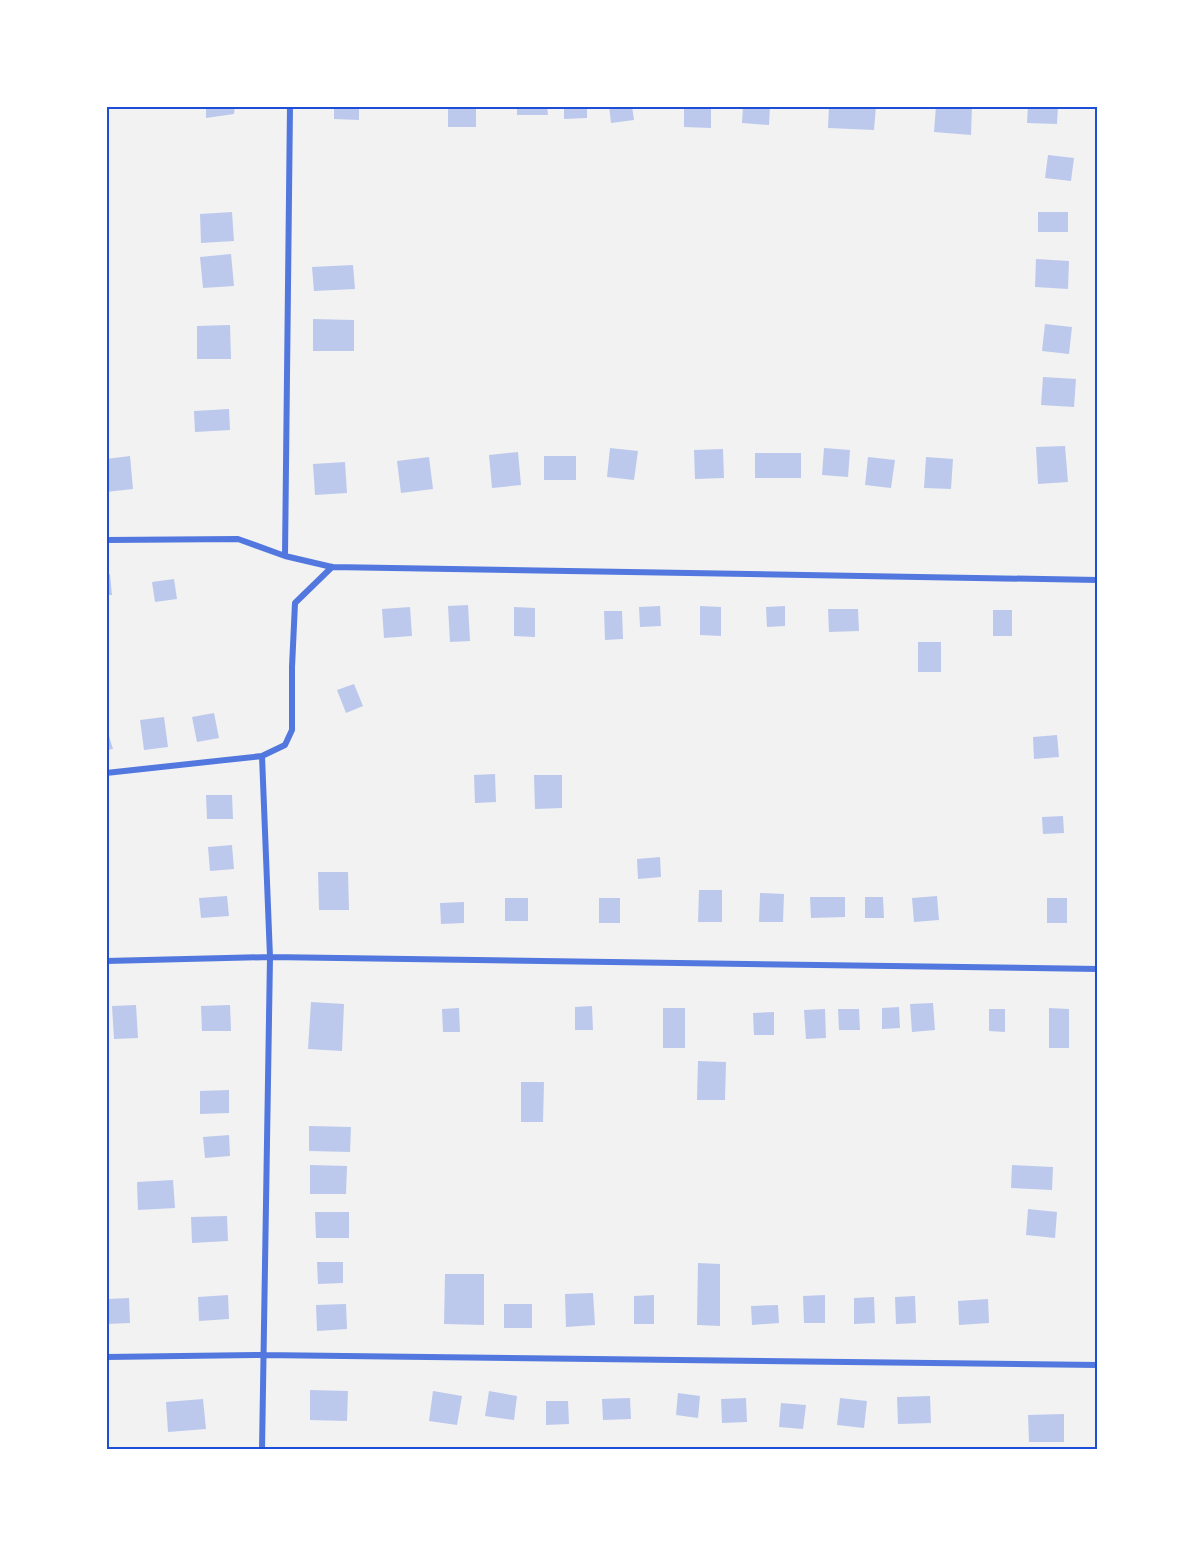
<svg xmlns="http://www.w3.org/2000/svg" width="1204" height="1556" viewBox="0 0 1204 1556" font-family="Lato,sans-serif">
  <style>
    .building { fill: #bdc9ec }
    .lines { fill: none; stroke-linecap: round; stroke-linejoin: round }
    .minor { stroke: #5277de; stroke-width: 6 }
    .neatline { fill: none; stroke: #1d4ed8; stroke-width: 2 }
  </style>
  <rect width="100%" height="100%" fill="#f2f2f2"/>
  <path class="building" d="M 206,106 L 235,106 L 234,114 L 206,118 Z
    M 334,106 L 359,106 L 359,120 L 334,119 Z
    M 448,106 L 476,106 L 476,127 L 448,127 Z
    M 517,106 L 547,106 L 548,115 L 517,115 Z
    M 564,106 L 587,106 L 587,118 L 564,119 Z
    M 609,106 L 632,106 L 634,120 L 611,123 Z
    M 684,106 L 711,106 L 711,128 L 684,127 Z
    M 743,106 L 770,106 L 769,125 L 742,123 Z
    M 829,106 L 876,106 L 874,130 L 828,128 Z
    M 936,106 L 972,106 L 971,135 L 934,132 Z
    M 1028,106 L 1058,106 L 1057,124 L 1027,123 Z
    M 1048,155 L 1074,158 L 1071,181 L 1045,178 Z
    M 232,212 L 234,241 L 201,243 L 200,214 Z
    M 1038,212 L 1068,212 L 1068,232 L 1038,232 Z
    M 231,254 L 234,286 L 203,288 L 200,257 Z
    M 1036,259 L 1069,261 L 1068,289 L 1035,287 Z
    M 353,265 L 355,289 L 314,291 L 312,267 Z
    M 313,319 L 354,320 L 354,351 L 313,351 Z
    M 1045,324 L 1072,327 L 1069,354 L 1042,351 Z
    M 230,325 L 231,359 L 197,359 L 197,326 Z
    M 1043,377 L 1076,379 L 1074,407 L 1041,405 Z
    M 229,409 L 230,430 L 195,432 L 194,411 Z
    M 1065,446 L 1068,482 L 1038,484 L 1036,447 Z
    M 610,448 L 638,451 L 634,480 L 607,477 Z
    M 824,448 L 850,450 L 848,477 L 822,475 Z
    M 723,449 L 724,478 L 695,479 L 694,450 Z
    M 518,452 L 521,485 L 492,488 L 489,455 Z
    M 755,453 L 801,453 L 801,478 L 755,478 Z
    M 130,456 L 133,489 L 106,492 L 106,459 Z
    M 544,456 L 576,456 L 576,480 L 544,480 Z
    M 429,457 L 433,489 L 401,493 L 397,461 Z
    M 868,457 L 895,460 L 891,488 L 865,485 Z
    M 926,457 L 953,459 L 951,489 L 924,488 Z
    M 345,462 L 347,493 L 315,495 L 313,464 Z
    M 110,574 L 112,595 L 106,595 L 106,575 Z
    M 174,579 L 177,599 L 155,602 L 152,582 Z
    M 468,605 L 470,641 L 450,642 L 448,606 Z
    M 660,606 L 661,626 L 640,627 L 639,607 Z
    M 700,606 L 721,607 L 721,636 L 700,635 Z
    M 785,606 L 785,626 L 767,627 L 766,607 Z
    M 410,607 L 412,636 L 384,638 L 382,609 Z
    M 514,607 L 535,608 L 535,637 L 514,636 Z
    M 828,609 L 858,609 L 859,631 L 829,632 Z
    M 993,610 L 1012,610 L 1012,636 L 993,636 Z
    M 604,611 L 622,611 L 623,639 L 605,640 Z
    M 918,642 L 941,642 L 941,672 L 918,672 Z
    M 354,684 L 363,706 L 346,713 L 337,690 Z
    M 214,713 L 219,738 L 197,742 L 192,717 Z
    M 164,717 L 168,747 L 144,750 L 140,720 Z
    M 106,726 L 113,749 L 106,750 Z
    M 1057,735 L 1059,757 L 1034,759 L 1033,737 Z
    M 495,774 L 496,802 L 475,803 L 474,775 Z
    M 534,775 L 562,775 L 562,808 L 535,809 Z
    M 206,795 L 232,795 L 233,819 L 207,819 Z
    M 1063,816 L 1064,833 L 1043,834 L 1042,817 Z
    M 232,845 L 234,869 L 210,871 L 208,847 Z
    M 660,857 L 661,877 L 638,879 L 637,859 Z
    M 318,872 L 348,872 L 349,910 L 319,910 Z
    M 699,890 L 722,890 L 722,922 L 698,922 Z
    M 760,893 L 784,894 L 783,922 L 759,922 Z
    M 227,896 L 229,916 L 201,918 L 199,898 Z
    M 937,896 L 939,920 L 914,922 L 912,898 Z
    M 810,897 L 845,897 L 845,917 L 811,918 Z
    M 865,897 L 883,897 L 884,918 L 865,918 Z
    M 505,898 L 528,898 L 528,921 L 505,921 Z
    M 599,898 L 620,898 L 620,923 L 599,923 Z
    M 1047,898 L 1067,898 L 1067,923 L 1047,923 Z
    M 464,902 L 464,923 L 441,924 L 440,903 Z
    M 311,1002 L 344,1004 L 342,1051 L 308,1049 Z
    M 933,1003 L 935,1030 L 912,1032 L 910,1004 Z
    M 136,1005 L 138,1038 L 114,1039 L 112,1006 Z
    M 230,1005 L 231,1031 L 202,1031 L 201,1006 Z
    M 592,1006 L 593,1030 L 575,1030 L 575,1007 Z
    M 899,1007 L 900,1028 L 882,1029 L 882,1008 Z
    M 459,1008 L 460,1032 L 443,1032 L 442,1009 Z
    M 663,1008 L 685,1008 L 685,1048 L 663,1048 Z
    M 1049,1008 L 1069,1009 L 1069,1048 L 1049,1048 Z
    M 825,1009 L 826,1038 L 806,1039 L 804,1010 Z
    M 838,1009 L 859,1009 L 860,1030 L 839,1030 Z
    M 989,1009 L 1005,1009 L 1005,1032 L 989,1031 Z
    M 774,1012 L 774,1035 L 754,1035 L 753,1013 Z
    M 698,1061 L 726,1062 L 725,1100 L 697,1100 Z
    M 521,1082 L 544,1082 L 543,1122 L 521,1122 Z
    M 229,1090 L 229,1113 L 200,1114 L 200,1091 Z
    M 309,1126 L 351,1127 L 350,1152 L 309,1151 Z
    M 229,1135 L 230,1156 L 205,1158 L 203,1137 Z
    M 310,1165 L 347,1166 L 346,1194 L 310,1194 Z
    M 1012,1165 L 1053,1167 L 1052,1190 L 1011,1188 Z
    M 173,1180 L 175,1208 L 138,1210 L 137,1182 Z
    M 1028,1209 L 1057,1212 L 1055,1238 L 1026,1235 Z
    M 315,1212 L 349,1212 L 349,1238 L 316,1238 Z
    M 227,1216 L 228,1241 L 192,1243 L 191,1217 Z
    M 317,1262 L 343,1262 L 343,1283 L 318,1284 Z
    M 698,1263 L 720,1264 L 720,1326 L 697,1325 Z
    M 445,1274 L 484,1274 L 484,1325 L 444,1324 Z
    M 593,1293 L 595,1325 L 566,1327 L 565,1294 Z
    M 228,1295 L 229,1319 L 199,1321 L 198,1297 Z
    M 654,1295 L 654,1324 L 634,1324 L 634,1296 Z
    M 825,1295 L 825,1323 L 804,1323 L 803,1296 Z
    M 915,1296 L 916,1323 L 896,1324 L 895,1297 Z
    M 874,1297 L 875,1323 L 854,1324 L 854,1298 Z
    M 129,1298 L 130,1323 L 106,1324 L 106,1299 Z
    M 988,1299 L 989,1323 L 959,1325 L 958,1301 Z
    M 346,1304 L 347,1329 L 317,1331 L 316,1305 Z
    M 504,1304 L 532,1304 L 532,1328 L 504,1328 Z
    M 778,1305 L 779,1323 L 752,1325 L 751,1306 Z
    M 310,1390 L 348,1391 L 347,1421 L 310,1420 Z
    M 433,1391 L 462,1396 L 457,1425 L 429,1421 Z
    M 489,1391 L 517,1396 L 514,1420 L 485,1416 Z
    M 678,1393 L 700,1396 L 698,1418 L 676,1415 Z
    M 930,1396 L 931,1423 L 898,1424 L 897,1397 Z
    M 630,1398 L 631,1419 L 603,1420 L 602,1399 Z
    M 746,1398 L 747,1422 L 722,1423 L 721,1399 Z
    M 840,1398 L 867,1401 L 864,1428 L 837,1425 Z
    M 203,1399 L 206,1429 L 168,1432 L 166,1402 Z
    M 546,1401 L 568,1401 L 569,1424 L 546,1425 Z
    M 781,1403 L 806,1405 L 803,1429 L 779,1427 Z
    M 1064,1414 L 1064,1442 L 1029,1442 L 1028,1415 Z"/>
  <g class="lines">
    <path class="minor" d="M 106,540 L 238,539 L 285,556 L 332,567 L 1098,580
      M 285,556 L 290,106
      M 106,773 L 262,756
      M 106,961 L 270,957 L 1098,969
      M 106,1357 L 262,1355 L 1098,1365
      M 262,1450 L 270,957 L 262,756 L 285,745 L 292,730 L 292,667 L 295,603 L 332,567"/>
  </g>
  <rect width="1204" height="1556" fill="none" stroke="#ffffff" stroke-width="216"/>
  <rect x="108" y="108" width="988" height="1340" class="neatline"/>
</svg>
